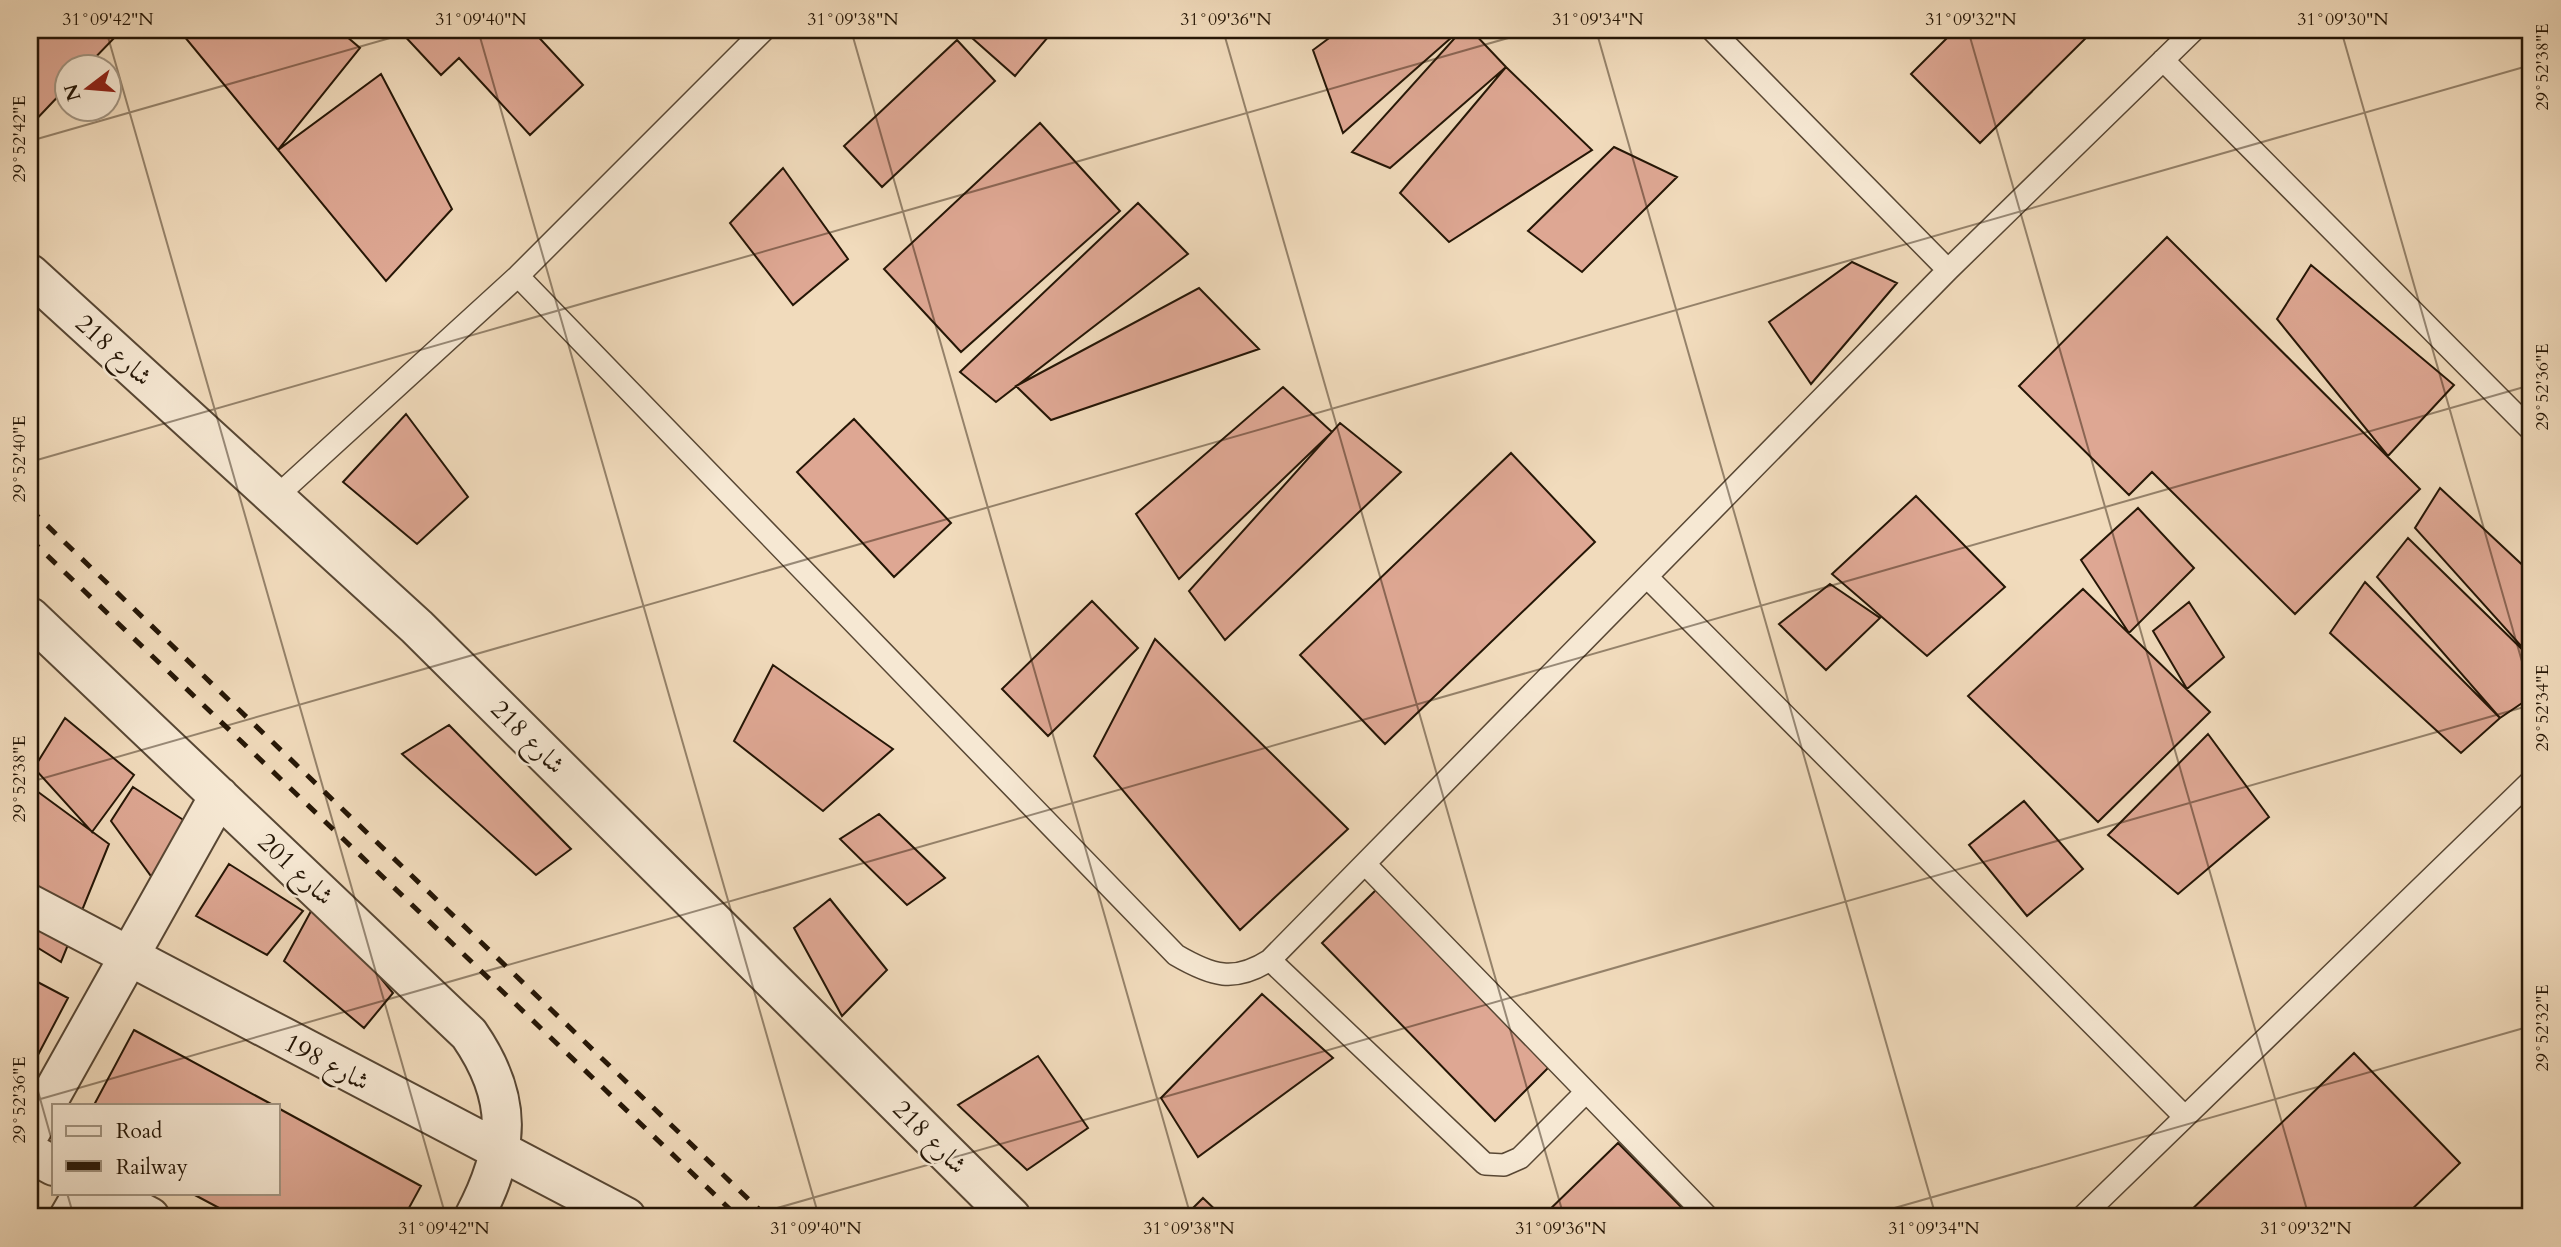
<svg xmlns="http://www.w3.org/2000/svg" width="2561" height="1247" viewBox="0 0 2561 1247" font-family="Cardo,Amiri,serif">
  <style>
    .building { fill: #dea793; stroke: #251606; stroke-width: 2 }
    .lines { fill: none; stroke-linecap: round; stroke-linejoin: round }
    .lane-casing { stroke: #584734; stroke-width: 24 }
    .street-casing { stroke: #584734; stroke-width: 42 }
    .lane { stroke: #f6e8d3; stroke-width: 21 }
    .street { stroke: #f6e8d3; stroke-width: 38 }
    .rail { stroke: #251606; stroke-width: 5; stroke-dasharray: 12 12; stroke-linecap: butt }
    .ticks { fill: none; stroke: #251606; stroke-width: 2; stroke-opacity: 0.45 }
    .labels { text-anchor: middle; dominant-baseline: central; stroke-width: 5; stroke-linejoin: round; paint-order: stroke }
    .street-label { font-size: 26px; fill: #251606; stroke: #f6e8d3 }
    .neatline { fill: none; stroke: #251606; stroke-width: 2.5 }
    .ticks-label { font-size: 18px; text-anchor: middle; fill: #251606 }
  </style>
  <rect width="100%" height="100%" fill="#f1dbbc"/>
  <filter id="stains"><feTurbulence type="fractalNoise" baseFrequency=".00286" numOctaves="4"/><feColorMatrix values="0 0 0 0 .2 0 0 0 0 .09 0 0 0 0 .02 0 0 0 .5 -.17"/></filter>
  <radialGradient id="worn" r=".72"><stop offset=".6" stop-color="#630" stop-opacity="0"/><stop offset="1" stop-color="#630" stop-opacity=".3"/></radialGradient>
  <path class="building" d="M 30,30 L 120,32 L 87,66 L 66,66 L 66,88 L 30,126 Z
    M 179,30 L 339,30 L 360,48 L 278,150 Z
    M 399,30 L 532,30 L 583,85 L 530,135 L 459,58 L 441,75 Z
    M 963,30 L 1054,30 L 1015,76 Z
    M 1340,30 L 1460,30 L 1343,133 L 1313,50 Z
    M 1462,30 L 1471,30 L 1506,67 L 1390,168 L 1352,152 Z
    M 1955,30 L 2094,30 L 1980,143 L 1911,74 Z
    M 957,40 L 995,81 L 882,187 L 844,146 Z
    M 1506,67 L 1592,150 L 1449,242 L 1400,193 Z
    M 381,74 L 452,209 L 386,281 L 278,150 Z
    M 1040,123 L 1120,211 L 961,352 L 884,269 Z
    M 1614,147 L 1677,177 L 1582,272 L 1528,231 Z
    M 783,168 L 848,259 L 793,305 L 730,223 Z
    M 1138,203 L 1188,254 L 996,402 L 960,372 Z
    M 2167,237 L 2420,489 L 2295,614 L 2152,472 L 2129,495 L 2019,386 Z
    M 1852,262 L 1897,283 L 1811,384 L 1769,322 Z
    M 2311,265 L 2454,385 L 2388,456 L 2277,319 Z
    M 1199,288 L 1259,349 L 1051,420 L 1016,386 Z
    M 1283,387 L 1332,432 L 1179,579 L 1136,514 Z
    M 406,414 L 468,497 L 417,544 L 343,482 Z
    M 854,419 L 951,523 L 894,577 L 797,472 Z
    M 1340,423 L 1401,472 L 1225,640 L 1189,591 Z
    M 1511,453 L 1595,542 L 1385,744 L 1300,655 Z
    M 2440,488 L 2531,573 L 2531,657 L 2415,528 Z
    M 1916,496 L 2005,587 L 1927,656 L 1832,574 Z
    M 2138,508 L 2194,568 L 2129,633 L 2081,560 Z
    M 2408,538 L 2531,658 L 2531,697 L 2500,718 L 2377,577 Z
    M 2365,582 L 2500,718 L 2461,753 L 2330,633 Z
    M 1830,584 L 1880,618 L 1826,670 L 1779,624 Z
    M 2083,589 L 2210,712 L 2098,822 L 1968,696 Z
    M 1092,601 L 1138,648 L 1048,736 L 1002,689 Z
    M 2189,602 L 2224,657 L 2187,689 L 2153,631 Z
    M 1155,639 L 1348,829 L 1240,930 L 1094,756 Z
    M 773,665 L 893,749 L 823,811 L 734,741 Z
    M 65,718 L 134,775 L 92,832 L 34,768 Z
    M 449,725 L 571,849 L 536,875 L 402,754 Z
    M 2208,734 L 2269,817 L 2178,894 L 2108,835 Z
    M 30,786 L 109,844 L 61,962 L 30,943 Z
    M 133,787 L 188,823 L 156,883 L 111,821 Z
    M 2024,801 L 2083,869 L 2027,916 L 1969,845 Z
    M 879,814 L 945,878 L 907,905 L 840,839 Z
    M 229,864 L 303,911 L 267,955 L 196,916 Z
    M 1378,888 L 1551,1065 L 1495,1121 L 1322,943 Z
    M 830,899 L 887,970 L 842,1016 L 794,928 Z
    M 317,900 L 393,993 L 364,1028 L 284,961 Z
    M 30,978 L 68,998 L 30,1070 Z
    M 1262,994 L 1333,1058 L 1198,1157 L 1161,1098 Z
    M 134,1030 L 273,1105 L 94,1105 Z
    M 2354,1053 L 2460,1163 L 2404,1217 L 2184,1217 Z
    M 1038,1056 L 1088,1128 L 1027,1170 L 958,1105 Z
    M 278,1108 L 421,1186 L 404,1217 L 236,1217 L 191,1193 L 278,1193 Z
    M 1618,1143 L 1691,1217 L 1542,1217 Z
    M 1203,1198 L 1223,1217 L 1184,1217 Z"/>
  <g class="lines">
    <defs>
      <path id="lane" d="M 1712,30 L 1948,270
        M 2163,60 L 2531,430
        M 518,276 L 1176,955 C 1212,976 1234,983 1270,960 L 1948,270 L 2194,30
        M 277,496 L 518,276 L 764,30
        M 1647,577 L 2185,1117
        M 1366,865 L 1708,1217
        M 1270,960 L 1485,1164 L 1504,1165 L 1520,1158 L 1586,1092
        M 2082,1217 L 2531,781"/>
      <path id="street" d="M 30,274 L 417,627 L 1011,1217
        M 30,617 L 469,1034 C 514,1099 510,1149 474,1217
        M 30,904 L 626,1217
        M 30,1133 L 219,796
        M 30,1153 L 54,1166
        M 105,1193 L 150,1217
        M 69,1217 L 83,1193"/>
    </defs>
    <use href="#lane" class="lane-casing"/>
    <use href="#street" class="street-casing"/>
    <use href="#lane" class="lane"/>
    <use href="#street" class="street"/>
    <path class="rail" d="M 30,509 L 767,1217
      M 30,539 L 738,1217"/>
  </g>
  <path class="ticks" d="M 106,30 L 446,1217M 478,30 L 819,1217M 851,30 L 1191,1217M 1223,30 L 1564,1217M 1596,30 L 1936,1217M 1968,30 L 2309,1217M 2341,30 L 2531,693M 30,141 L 418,30M 30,462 L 1536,30M 30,782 L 2531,65M 30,1063 L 54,1148M 30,1102 L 2531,385M 67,1193 L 74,1217M 746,1217 L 2531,705M 1863,1217 L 2531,1026"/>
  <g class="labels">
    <g class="street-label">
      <text transform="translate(114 350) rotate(42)">شارع 218</text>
      <text transform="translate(528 737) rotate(45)">شارع 218</text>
      <text transform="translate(296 869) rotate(43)">شارع 201</text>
      <text transform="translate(327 1062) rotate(28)">شارع 198</text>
      <text transform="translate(930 1137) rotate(45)">شارع 218</text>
    </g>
  </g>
  <rect width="2561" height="1247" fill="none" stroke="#f1dbbc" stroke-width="77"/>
  <rect x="52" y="1104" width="228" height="91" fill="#f6e8d3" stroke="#a29481" stroke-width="2"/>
  <rect x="66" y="1126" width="35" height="10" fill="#f6e8d3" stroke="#a29481" stroke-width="2"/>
  <text x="116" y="1138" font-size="21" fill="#251606">Road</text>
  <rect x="66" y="1161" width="35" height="10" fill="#251606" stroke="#a29481" stroke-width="2"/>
  <text x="116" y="1174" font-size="21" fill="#251606">Railway</text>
  <g transform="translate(88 88) rotate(254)"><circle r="33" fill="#f6e8d3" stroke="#a29481" stroke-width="2"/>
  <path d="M0-5L12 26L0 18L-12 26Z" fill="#8f2418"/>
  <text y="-10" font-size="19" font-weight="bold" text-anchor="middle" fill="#251606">N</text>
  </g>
  <rect x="38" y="38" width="2484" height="1170" class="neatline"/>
  <g class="ticks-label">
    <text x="108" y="25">31°09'42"N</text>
    <text x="481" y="25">31°09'40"N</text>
    <text x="853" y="25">31°09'38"N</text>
    <text x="1226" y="25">31°09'36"N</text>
    <text x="1598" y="25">31°09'34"N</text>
    <text x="1971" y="25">31°09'32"N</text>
    <text x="2343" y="25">31°09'30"N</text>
    <text transform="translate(2542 67) rotate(-90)" y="6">29°52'38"E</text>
    <text transform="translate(19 139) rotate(-90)" y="6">29°52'42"E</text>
    <text transform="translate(2542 387) rotate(-90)" y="6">29°52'36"E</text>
    <text transform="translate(19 459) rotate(-90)" y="6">29°52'40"E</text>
    <text transform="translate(2542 708) rotate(-90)" y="6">29°52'34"E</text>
    <text transform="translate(19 779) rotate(-90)" y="6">29°52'38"E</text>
    <text transform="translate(2542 1028) rotate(-90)" y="6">29°52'32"E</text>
    <text transform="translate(19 1100) rotate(-90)" y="6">29°52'36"E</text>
    <text x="444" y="1234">31°09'42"N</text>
    <text x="816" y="1234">31°09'40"N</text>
    <text x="1189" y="1234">31°09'38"N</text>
    <text x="1561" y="1234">31°09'36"N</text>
    <text x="1934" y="1234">31°09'34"N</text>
    <text x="2306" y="1234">31°09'32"N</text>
  </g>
  <rect width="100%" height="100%" filter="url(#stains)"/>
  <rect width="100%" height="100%" fill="url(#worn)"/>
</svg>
